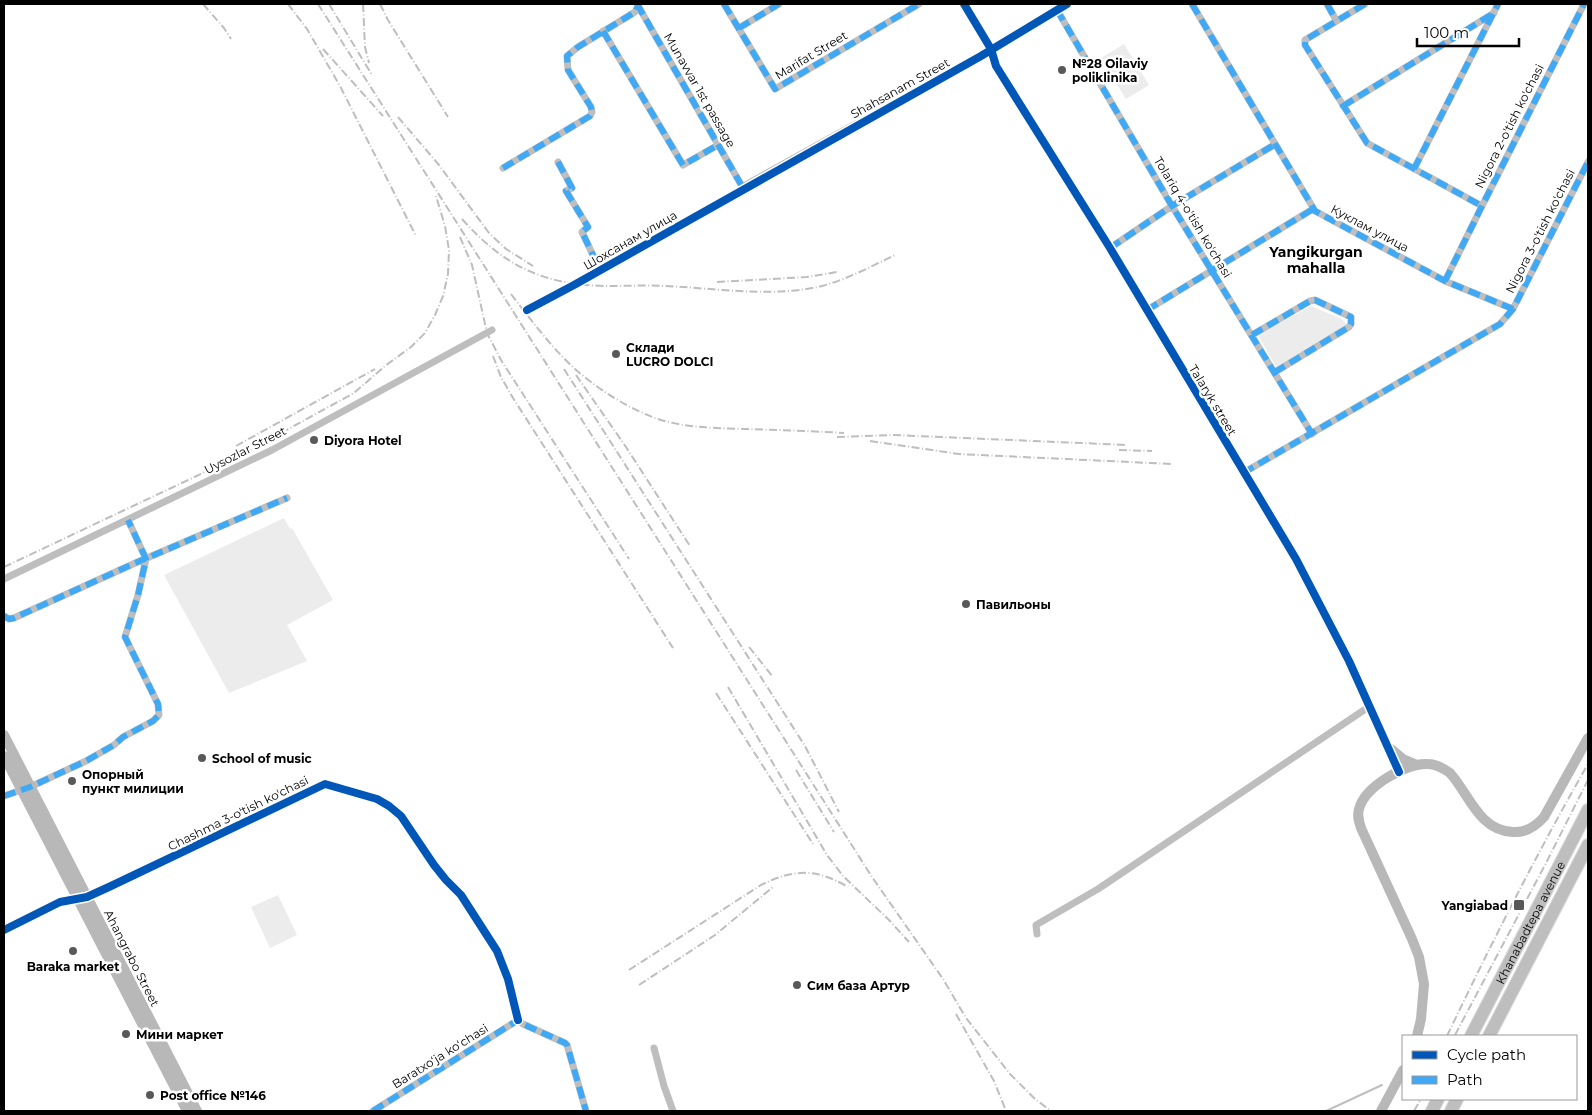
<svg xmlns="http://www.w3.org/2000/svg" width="1592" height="1115" viewBox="0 0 1592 1115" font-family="Montserrat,sans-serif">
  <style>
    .green { fill: #ececec }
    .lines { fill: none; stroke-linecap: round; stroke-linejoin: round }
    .stream { stroke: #bfbfbf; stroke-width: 2 }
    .highway-casing { stroke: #dbdbdb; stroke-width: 14 }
    .street { stroke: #bebebe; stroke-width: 7 }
    .secondary { stroke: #b8b8b8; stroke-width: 10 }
    .highway { stroke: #bebebe; stroke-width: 12 }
    .rail { stroke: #bebebe; stroke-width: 2; stroke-dasharray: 8 2.5 1 2.5; stroke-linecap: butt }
    .quiet { stroke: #3fa9f5; stroke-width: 6; stroke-dasharray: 12 6; stroke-linecap: butt }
    .cycleway-casing { stroke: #fff; stroke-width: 11 }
    .cycleway { stroke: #0057b8; stroke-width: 8 }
    .poi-dot { fill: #595959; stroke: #fff; stroke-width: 2 }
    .labels { text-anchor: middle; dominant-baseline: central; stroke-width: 5; stroke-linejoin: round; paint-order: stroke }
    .street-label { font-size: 12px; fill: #000; stroke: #fff }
    .poi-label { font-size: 12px; font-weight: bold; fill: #000; stroke: #fff; text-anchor: start }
    .neighbourhood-label { font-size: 14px; font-weight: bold; fill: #000; stroke: #fff }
  </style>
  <rect width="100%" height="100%" fill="#fff"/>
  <path class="green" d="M 1124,44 L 1149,85 L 1126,99 L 1101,58 Z
    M 1311,306 L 1342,319 L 1347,324 L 1276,367 L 1258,335 Z
    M 284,518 L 290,529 L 292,528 L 333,600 L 287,625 L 307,661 L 229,693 L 164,575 Z
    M 278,895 L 297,935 L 270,948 L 251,907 Z"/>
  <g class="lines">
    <path class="stream" d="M 1326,1111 L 1382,1085"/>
    <defs>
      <g id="highway">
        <path id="s1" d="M 1471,1036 L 1588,810"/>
        <path d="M 1489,1036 L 1588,845"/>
        <path d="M 1432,1111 L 1438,1099"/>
        <path d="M 1451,1111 L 1457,1099"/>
      </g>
    </defs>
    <use href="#highway" class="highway-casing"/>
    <path class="street" d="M 724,4 L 775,89 L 919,4
      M 964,4 L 991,49
      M 1192,4 L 1315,211 L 1445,281 L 1513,309
      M 1327,4 L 1336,20
      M 1365,4 L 1305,40 L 1305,45 L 1367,143 L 1482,206
      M 1057,10 L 1172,206 L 1312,434
      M 739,28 L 779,4
      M 603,31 L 683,165 L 718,145
      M 1343,106 L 1494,13
      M 558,162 L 572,188 L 566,191 L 588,227 L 582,232 L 600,270
      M 503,168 L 590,116 L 592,112 L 591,107 L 568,70 L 567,56 L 578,47 L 635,12 L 639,4
      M 1414,169 L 1498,4
      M 1110,248 L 1172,206 L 1274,145
      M 1445,281 L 1482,206 L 1584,4
      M 527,310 L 574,285 L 743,188 L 637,4
      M 1147,310 L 1313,209
      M 1252,335 L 1310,301 L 1315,300 L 1351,317 L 1351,324 L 1349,327 L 1275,372
      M 1243,473 L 1500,324 L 1513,309 L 1588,162
      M 4,579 L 272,450 L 492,330
      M 4,616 L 9,619 L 14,618 L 133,564 L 287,498
      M 4,796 L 30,787 L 86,761 L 114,745 L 123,737 L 153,721 L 159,715 L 158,704 L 125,637 L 138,595 L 146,559 L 128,520
      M 4,930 L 60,902 L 87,897 L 111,886 L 325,784 L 377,799 L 389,806 L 401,816 L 434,865 L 446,880 L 461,895 L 497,951 L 508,979 L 518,1020
      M 1037,934 L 1036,925 L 1098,889 L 1370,706
      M 518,1020 L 523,1024 L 565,1043 L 567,1045 L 586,1111
      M 654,1048 L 664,1086 L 673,1111
      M 373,1111 L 518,1020"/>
    <path class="secondary" d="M 991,49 L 996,66 L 1110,248 L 1296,559 L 1349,661 L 1399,772
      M 743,188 L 981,56 L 1067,4
      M 4,735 L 197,1111
      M 1391,749 L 1403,759 L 1417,765
      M 4,756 L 187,1111
      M 1417,1036 L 1421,1019 L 1424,984 L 1419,957 L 1412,939 L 1361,828 C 1359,822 1357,816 1359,809 C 1365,786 1406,763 1428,764 C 1436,764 1443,768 1450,773 C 1469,794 1479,831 1513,832 C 1525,833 1536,826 1544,817 L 1588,738
      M 1381,1111 L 1403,1070"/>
    <use href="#highway" class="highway"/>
    <path class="rail" d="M 203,4 L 224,28 L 231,39
      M 288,4 L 307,29 L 340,86 L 416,236
      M 318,4 L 872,877 L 943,979 L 966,1018 L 1010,1074 L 1035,1099 L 1051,1111
      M 329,4 L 372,75
      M 363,4 L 365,47 L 369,63
      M 380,4 L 388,20 L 448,117
      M 323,49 L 383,116
      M 398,117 L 439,165 L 489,233 L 506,249 L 533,266
      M 462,219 C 504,266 543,285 607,286 C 626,286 645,285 664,286 C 716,288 771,298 822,286 C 848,279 872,266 895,255
      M 460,237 L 472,265 L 487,333 L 501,360 L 629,559
      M 717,282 L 807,277 L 837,272
      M 511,294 C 531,320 551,347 575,369 C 599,390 626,407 655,418 C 684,428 715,428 745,429 C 778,430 811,431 844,433
      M 493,356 L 501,377 L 513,398 L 673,648
      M 564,369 L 805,746 L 839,812
      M 576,375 L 626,447 L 690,546
      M 837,437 L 894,435 L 1127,445
      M 870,441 L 959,454 L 1172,464
      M 236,446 L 375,369
      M 1119,450 L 1152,451
      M 4,567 L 241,455 L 354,393 L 385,366 L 411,347 L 425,333 L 435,315 L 443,296 L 448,274 L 449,250 L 445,226 L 436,196
      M 749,647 L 773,677
      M 728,687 L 827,855 L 843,876 L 889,920 L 909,942
      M 716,693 L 813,844
      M 796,770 L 834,832
      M 629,970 L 761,885 C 793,869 816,868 848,887
      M 639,985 L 715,935 L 773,887
      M 956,1014 L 994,1081 L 1006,1111
      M 1455,1035 L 1545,865 L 1588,780
      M 1447,1036 C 1491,944 1537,853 1588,764
      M 1414,1111 L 1421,1099"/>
    <path class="quiet" d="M 637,4 L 743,188 L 739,191
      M 724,4 L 775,89 L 919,4
      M 1192,4 L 1315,211 L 1445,281 L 1513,309
      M 1327,4 L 1336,20
      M 1365,4 L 1305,40 L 1305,45 L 1367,143 L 1482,206
      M 1057,10 L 1172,206 L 1312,434
      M 739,28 L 779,4
      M 603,31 L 683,165 L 718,145
      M 1343,106 L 1494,13
      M 558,162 L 572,188 L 566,191 L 588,227 L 582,232 L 600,270
      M 503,168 L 590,116 L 592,112 L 591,107 L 568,70 L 567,56 L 578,47 L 635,12 L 639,4
      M 1414,169 L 1498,4
      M 1110,248 L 1172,206 L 1274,145
      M 1445,281 L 1482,206 L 1584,4
      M 1147,310 L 1313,209
      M 1252,335 L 1310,301 L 1315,300 L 1351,317 L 1351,324 L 1349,327 L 1275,372
      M 1243,473 L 1500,324 L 1513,309 L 1588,162
      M 4,616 L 9,619 L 14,618 L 133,564 L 287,498
      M 4,796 L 30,787 L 86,761 L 114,745 L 123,737 L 153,721 L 159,715 L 158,704 L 125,637 L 138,595 L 146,559 L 128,520
      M 373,1111 L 518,1020 L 523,1024 L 565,1043 L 567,1045 L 586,1111"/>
    <defs>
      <path id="cycleway" d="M 964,4 L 991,49 L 996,66 L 1110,248 L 1296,559 L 1349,661 L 1399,772
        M 527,310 L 574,285 L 981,56 L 1067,4
        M 4,930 L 60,902 L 87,897 L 111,886 L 325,784 L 377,799 L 389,806 L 401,816 L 434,865 L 446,880 L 461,895 L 497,951 L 508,979 L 518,1020"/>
    </defs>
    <use href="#cycleway" class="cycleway-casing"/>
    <use href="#cycleway" class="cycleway"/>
  </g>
  <g class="poi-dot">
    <circle cx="1062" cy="70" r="5"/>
    <circle cx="616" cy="354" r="5"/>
    <circle cx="314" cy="440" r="5"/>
    <circle cx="966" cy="604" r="5"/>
    <circle cx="202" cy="758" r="5"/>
    <circle cx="72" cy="781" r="5"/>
    <rect x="1513" y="899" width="12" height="12" rx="2.5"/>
    <circle cx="73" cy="951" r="5"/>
    <circle cx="797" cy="985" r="5"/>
    <circle cx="126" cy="1034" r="5"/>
    <circle cx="150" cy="1095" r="5"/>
  </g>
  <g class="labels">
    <g class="street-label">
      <text transform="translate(811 55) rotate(-31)">Marifat Street</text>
      <text transform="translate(900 88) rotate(-29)">Shahsanam Street</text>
      <text transform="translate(700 90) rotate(60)">Munavvar 1st passage</text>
      <text transform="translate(1509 126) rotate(-63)">Nigora 2-o'tish ko'chasi</text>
      <text transform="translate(1193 217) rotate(59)">Tolariq 4-o'tish ko'chasi</text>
      <text transform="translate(1370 228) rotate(28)">Куклам улица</text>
      <text transform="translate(1540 231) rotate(-63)">Nigora 3-o'tish ko'chasi</text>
      <text transform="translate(630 240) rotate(-30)">Шохсанам улица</text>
      <text transform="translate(1213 400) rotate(59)">Talaryk street</text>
      <text transform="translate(245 450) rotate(-27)">Uysozlar Street</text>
      <text transform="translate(238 813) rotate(-26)">Chashma 3-o'tish ko'chasi</text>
      <text stroke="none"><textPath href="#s1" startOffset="128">Khanabadtepa avenue</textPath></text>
      <text transform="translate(132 958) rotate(63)">Ahangrabo Street</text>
      <text transform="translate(440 1056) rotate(-32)">Baratxoʻja koʻchasi</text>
    </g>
    <g class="poi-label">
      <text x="1072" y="63">№28 Oilaviy<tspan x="1072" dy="14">poliklinika</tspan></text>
      <text x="626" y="347">Склади<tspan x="626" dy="14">LUCRO DOLCI</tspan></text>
      <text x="324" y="440">Diyora Hotel</text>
      <text x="976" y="604">Павильоны</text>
      <text x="212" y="758">School of music</text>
      <text x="82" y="774">Опорный<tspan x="82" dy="14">пункт милиции</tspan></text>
      <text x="1508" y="905" text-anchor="end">Yangiabad</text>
      <text x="73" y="966" text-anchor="middle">Baraka market</text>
      <text x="807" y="985">Сим база Артур</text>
      <text x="136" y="1034">Мини маркет</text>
      <text x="160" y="1095">Post office №146</text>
    </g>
    <g class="neighbourhood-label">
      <text x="1316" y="252">Yangikurgan<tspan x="1316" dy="16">mahalla</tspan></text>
    </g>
  </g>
  <rect width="1592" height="1115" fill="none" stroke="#000000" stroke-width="10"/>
  <rect x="1402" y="1035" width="175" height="65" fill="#ffffff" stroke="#999999"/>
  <rect x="1412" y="1051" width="25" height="8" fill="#0057b8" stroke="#999999"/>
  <text x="1447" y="1060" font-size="15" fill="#000000">Cycle path</text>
  <rect x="1412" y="1076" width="25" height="8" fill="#3fa9f5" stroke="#999999"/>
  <text x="1447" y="1085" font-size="15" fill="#000000">Path</text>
  <path d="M1417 38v8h102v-8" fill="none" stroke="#000000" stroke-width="2.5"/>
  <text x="1424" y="38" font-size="15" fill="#000000" stroke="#ffffff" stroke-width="4" paint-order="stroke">100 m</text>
</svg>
